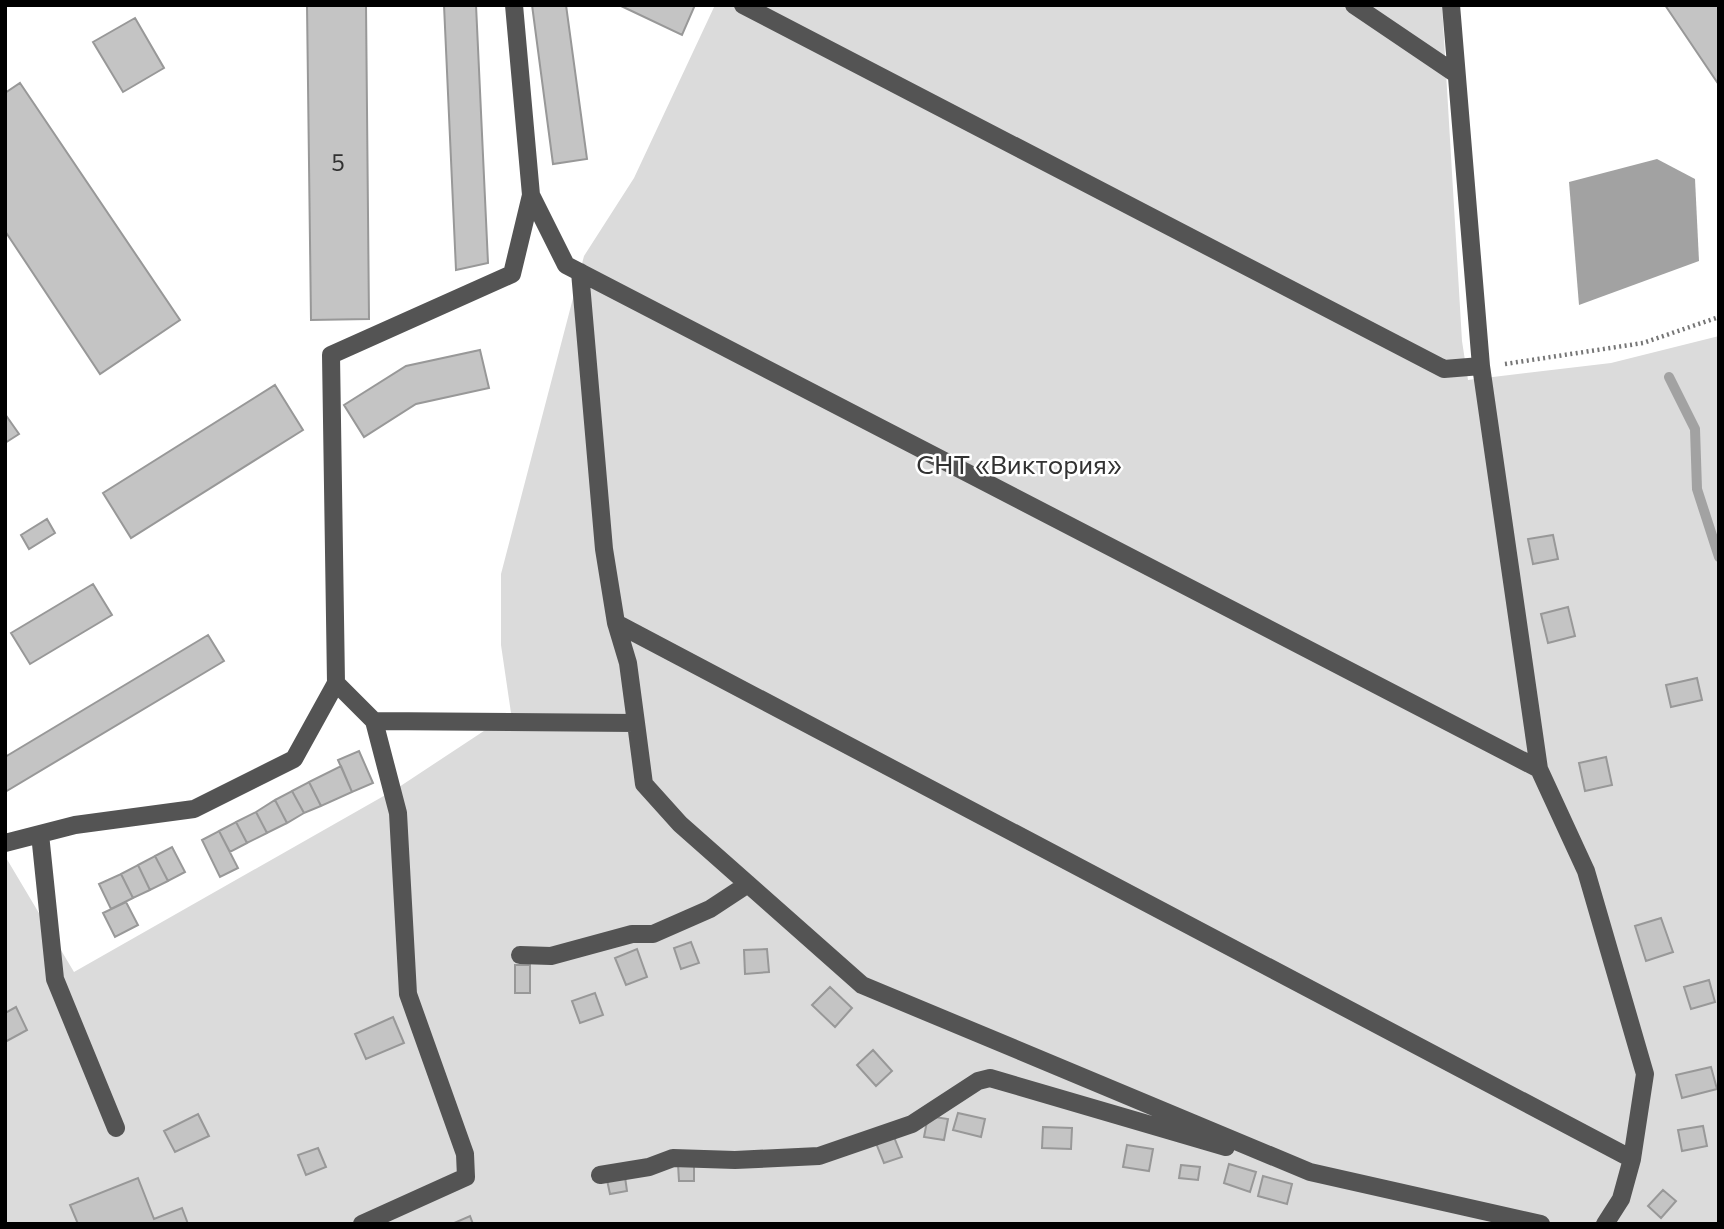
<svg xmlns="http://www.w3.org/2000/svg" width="1724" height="1229" viewBox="0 0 1724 1229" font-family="Commissioner,sans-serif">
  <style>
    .green { fill: #dbdbdb }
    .water { fill: #a2a2a2 }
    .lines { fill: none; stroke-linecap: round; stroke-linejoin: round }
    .stream { stroke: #a2a2a2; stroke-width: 10 }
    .building { fill: #c4c4c4; stroke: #989898; stroke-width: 2 }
    .path { stroke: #767676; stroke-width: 4.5; stroke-dasharray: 2 3.5; stroke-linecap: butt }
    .minor { stroke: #545454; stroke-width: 18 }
    .labels { text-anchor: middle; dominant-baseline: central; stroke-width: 5; stroke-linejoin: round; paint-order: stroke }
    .number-label { font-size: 23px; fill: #313131 }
    .park-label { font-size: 26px; fill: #323232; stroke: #fff }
  </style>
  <rect width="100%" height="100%" fill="#fff"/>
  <path class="green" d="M 715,5 L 1442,5 L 1462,341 L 1468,380 L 1611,363 L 1719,336 L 1719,1224 L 5,1224 L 5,856 L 74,972 L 396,789 L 511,713 L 501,645 L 501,574 L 584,256 L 634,178 Z"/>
  <path class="water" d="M 1657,159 L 1695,179 L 1699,261 L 1579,305 L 1569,182 Z"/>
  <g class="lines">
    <path class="stream" d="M 1669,377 L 1695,429 L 1697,489 L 1719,557"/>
  </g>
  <path class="building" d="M 307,5 L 366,5 L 369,319 L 311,320 Z
    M 444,5 L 476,5 L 488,263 L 456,270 Z
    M 532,5 L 566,5 L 587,159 L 553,164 Z
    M 619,5 L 695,5 L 682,35 Z
    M 1665,5 L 1719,5 L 1719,85 Z
    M 135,18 L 164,68 L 123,92 L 93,42 Z
    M 20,83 L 180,320 L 100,374 L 5,231 L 5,93 Z
    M 480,350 L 489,388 L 416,404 L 364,437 L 344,405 L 406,366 Z
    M 275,385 L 303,430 L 131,538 L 103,493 Z
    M 5,414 L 19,434 L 5,443 Z
    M 47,519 L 55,533 L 29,549 L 21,535 Z
    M 1553,535 L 1558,559 L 1533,564 L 1528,539 Z
    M 93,584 L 112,615 L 30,664 L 11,633 Z
    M 1568,607 L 1575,636 L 1548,643 L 1541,614 Z
    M 208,635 L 224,661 L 5,792 L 5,757 Z
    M 1697,678 L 1702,700 L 1671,707 L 1666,685 Z
    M 359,751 L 373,783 L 352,792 L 338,760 Z
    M 1606,757 L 1612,785 L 1585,791 L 1579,763 Z
    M 341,766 L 352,792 L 321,806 L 309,782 Z
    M 309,782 L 321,806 L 304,813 L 292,791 Z
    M 292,791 L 304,813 L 287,823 L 275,800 Z
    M 275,800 L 287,823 L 267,833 L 256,812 Z
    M 256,812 L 267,833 L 247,843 L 236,822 Z
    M 236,822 L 247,843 L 230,852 L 219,831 Z
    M 219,831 L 238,868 L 220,877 L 202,840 Z
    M 172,847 L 185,872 L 168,881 L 155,856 Z
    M 155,856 L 168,881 L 150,890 L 138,865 Z
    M 138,865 L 150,890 L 133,898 L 121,874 Z
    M 121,874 L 133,898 L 111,909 L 99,884 Z
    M 126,902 L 138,925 L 115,937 L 103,913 Z
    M 1661,918 L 1673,952 L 1646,961 L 1635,926 Z
    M 691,942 L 699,963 L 681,969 L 674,948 Z
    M 637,949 L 647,977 L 626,985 L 615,958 Z
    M 767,949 L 769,972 L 745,974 L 744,950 Z
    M 515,965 L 530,965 L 530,993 L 515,993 Z
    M 1709,980 L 1715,1002 L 1691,1009 L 1684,987 Z
    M 830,987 L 852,1008 L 835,1027 L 812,1005 Z
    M 595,993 L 603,1015 L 580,1023 L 572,1001 Z
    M 16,1007 L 27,1030 L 5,1042 L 5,1013 Z
    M 393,1017 L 404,1043 L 366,1059 L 355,1034 Z
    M 873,1050 L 892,1071 L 876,1086 L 857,1065 Z
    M 1711,1067 L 1717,1089 L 1682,1098 L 1676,1075 Z
    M 958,1113 L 985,1119 L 981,1137 L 953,1130 Z
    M 198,1114 L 209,1136 L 175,1152 L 164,1131 Z
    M 928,1116 L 948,1119 L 944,1140 L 924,1137 Z
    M 1703,1126 L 1707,1146 L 1682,1151 L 1678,1130 Z
    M 1043,1127 L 1072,1128 L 1071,1149 L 1042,1148 Z
    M 894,1137 L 902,1157 L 884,1163 L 876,1143 Z
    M 1127,1145 L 1153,1149 L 1149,1171 L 1123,1167 Z
    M 318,1148 L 326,1167 L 306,1175 L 298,1155 Z
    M 678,1164 L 694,1164 L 694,1181 L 679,1181 Z
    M 1229,1164 L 1256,1172 L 1250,1192 L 1224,1183 Z
    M 1181,1165 L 1200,1167 L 1198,1180 L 1179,1178 Z
    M 1263,1176 L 1292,1184 L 1287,1204 L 1258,1196 Z
    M 625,1177 L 627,1191 L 610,1194 L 607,1180 Z
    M 138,1178 L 154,1219 L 182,1208 L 188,1224 L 78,1224 L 70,1205 Z
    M 1663,1190 L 1676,1201 L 1661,1218 L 1648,1206 Z
    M 470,1216 L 473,1224 L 452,1224 Z"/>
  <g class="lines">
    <path class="path" d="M 1505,364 L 1643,343 L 1719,317"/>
    <path class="minor" d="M 743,5 L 1444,369 L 1481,366
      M 1354,5 L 1456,74
      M 531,195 L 566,265 L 1539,769 L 1481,366 L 1451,5
      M 580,272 L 604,549 L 616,623 L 1632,1159 L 1645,1074 L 1586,871 L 1539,769
      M 616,623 L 628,663 L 636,723
      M 336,683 L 374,721 L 398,813 L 408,994 L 465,1154 L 466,1177 L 362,1224
      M 374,721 L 636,723 L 644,784 L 680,824 L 862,985 L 1310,1172 L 1541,1224
      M 5,843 L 40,834
      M 520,955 L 551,956 L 632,934 L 653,934 L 710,909 L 748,884
      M 116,1128 L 55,979 L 40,834 L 75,825 L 194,809 L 294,759 L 336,683 L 331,355 L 512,274 L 531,195 L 514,5
      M 600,1175 L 649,1167 L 673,1158 L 735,1160 L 819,1156 L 912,1124 L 978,1081 L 990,1078 L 1226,1147
      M 1605,1224 L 1621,1199 L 1632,1159"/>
  </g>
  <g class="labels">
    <g class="number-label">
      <text x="338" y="162">5</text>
    </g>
    <g class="park-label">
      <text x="1019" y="463">СНТ «Виктория»</text>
    </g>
  </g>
  <rect width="1724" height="1229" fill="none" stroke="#000000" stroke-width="14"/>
</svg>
